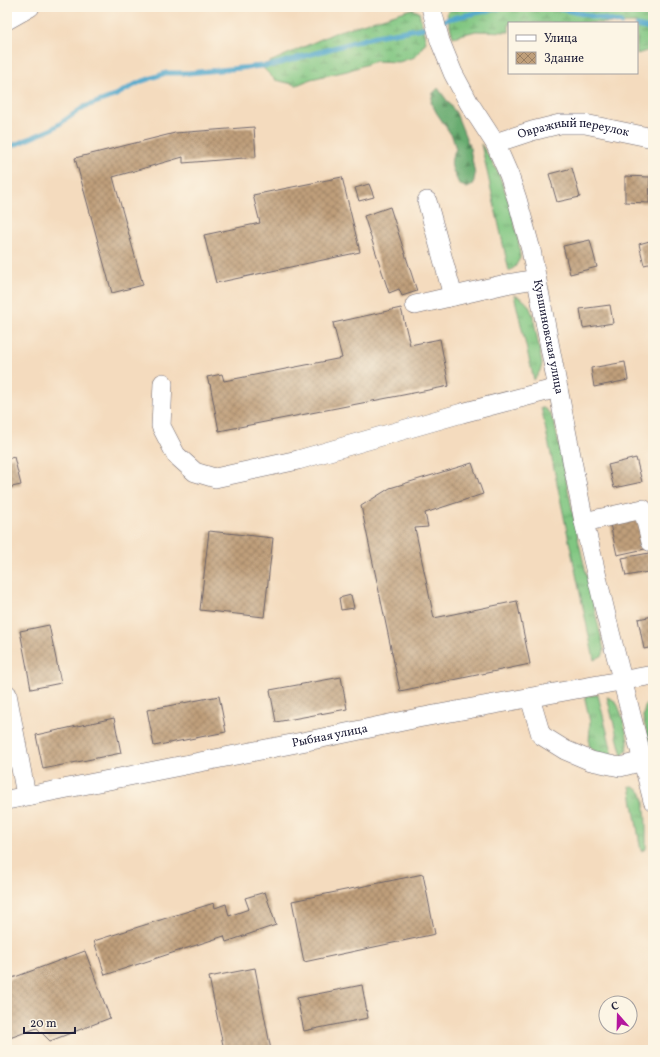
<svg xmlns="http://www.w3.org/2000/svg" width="660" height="1057" viewBox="0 0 660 1057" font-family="Vollkorn,serif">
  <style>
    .grass { fill: url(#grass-tufts); stroke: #51745e }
    .forest { fill: url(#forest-firs); stroke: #456655 }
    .wetland { fill: url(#wetland-marsh); stroke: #51745e }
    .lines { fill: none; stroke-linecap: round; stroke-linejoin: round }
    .stream { stroke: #4da5ca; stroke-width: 5 }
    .building { fill: url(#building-cross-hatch) }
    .minor-casing { stroke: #6c6369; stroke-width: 20 }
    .minor { stroke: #fff; stroke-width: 19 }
    .labels { text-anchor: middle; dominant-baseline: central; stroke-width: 3; stroke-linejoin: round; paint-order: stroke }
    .street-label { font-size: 12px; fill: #22223b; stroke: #fcf5e5 }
  </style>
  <defs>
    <pattern id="grass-tufts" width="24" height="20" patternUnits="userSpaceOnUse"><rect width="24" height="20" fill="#80c681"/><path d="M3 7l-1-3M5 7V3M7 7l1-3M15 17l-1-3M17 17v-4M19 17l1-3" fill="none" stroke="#68a06b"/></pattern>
    <pattern id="forest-firs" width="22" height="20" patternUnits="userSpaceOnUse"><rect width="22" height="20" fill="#68ab6f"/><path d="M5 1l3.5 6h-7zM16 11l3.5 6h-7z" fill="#558b5c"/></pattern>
    <pattern id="wetland-marsh" width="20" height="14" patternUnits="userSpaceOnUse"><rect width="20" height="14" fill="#80c681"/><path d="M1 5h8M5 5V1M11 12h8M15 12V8" fill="none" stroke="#68a06b"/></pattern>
    <pattern id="building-cross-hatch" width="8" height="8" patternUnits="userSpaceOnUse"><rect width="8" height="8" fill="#bf9f7a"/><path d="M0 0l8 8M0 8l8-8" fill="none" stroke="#9b8165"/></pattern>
  </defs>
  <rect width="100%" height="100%" fill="#fcf5e5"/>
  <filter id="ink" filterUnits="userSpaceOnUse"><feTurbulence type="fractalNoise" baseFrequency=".025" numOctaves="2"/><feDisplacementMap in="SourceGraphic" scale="8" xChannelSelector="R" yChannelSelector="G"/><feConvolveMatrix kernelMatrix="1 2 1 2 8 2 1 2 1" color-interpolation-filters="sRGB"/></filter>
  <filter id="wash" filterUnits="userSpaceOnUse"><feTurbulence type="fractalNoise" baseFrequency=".012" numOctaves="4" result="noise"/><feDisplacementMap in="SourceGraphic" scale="16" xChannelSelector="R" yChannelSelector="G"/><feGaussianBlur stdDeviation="0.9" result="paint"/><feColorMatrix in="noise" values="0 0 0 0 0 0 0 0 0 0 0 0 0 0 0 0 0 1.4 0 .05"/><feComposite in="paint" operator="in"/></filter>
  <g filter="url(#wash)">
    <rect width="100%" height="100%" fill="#f4dbbe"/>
    <path class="grass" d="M 481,144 L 498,172 L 511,208 L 519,244 L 520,258 L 515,267 L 509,271 Z
      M 514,295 C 526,300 529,304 533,316 L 542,364 C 541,370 538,375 534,380 Z
      M 541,407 C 551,411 551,417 555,426 L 579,543 L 604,650 L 603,655 L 594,660 Z
      M 593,695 L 598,695 L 613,756 L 600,755 L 592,749 L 589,745 L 590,722 L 585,699 L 586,696 Z
      M 653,696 L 653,760 L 643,717 L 645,706 Z
      M 607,697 C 610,698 614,700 616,702 C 620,707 629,739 628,745 C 627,750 625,753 622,756 Z
      M 630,786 C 634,787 638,789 641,792 C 647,802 646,836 646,849 L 641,851 Z"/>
    <path class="forest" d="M 438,88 L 456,113 L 470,148 L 475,175 L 473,185 L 467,188 L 459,184 C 453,170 447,164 456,149 L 452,136 L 436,112 L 431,102 L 433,93 Z"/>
    <path class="wetland" d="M 458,7 L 635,7 L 653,16 L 653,49 L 637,54 L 637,23 L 509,23 L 509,32 L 476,31 L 453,37 L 448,19 L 447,12 Z
      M 412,9 L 419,12 L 426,42 L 415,57 L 399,62 L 376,61 L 347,71 L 311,79 L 297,85 L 275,80 L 261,66 L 339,31 Z"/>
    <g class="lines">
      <path class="stream" d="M 553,7 L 621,23
        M 439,23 L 448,19 L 504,7
        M 637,26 L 650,29 L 653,33
        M 7,148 L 52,129 L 84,107 L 114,96 L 140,82 L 166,73 L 188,73 L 273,65 L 376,36 L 423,28 L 432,25"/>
    </g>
    <g id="blocks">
      <path class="building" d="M 254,127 L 256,157 L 183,163 L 183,157 L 113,177 L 143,285 L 112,293 L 75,158 L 175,133 Z
        M 572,168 L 580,197 L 557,202 L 549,174 Z
        M 625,176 L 650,177 L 649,203 L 625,202 Z
        M 342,177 L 360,252 L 216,283 L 204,235 L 260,223 L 253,195 Z
        M 369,184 L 374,197 L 359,201 L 355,188 Z
        M 390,207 L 417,291 L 402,296 L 399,289 L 389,293 L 364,216 Z
        M 590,240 L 597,267 L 570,274 L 563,246 Z
        M 653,240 L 653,263 L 644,265 L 639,244 Z
        M 610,305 L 613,323 L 583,328 L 580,309 Z
        M 401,308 L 410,345 L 440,339 L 449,386 L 219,431 L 210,384 L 209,384 L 207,377 L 222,374 L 224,381 L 342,358 L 333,323 Z
        M 625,362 L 628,380 L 594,387 L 591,368 Z
        M 14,457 L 21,485 L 7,488 L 7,459 Z
        M 636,458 L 642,482 L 614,488 L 608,465 Z
        M 472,463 L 483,494 L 425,513 L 428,527 L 415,528 L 434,618 L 517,601 L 530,664 L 400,691 L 361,506 L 390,488 Z
        M 637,517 L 645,549 L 617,555 L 610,524 Z
        M 209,531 L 273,538 L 264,617 L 200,610 Z
        M 649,553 L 653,571 L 626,576 L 622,558 Z
        M 351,595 L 354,608 L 341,610 L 339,598 Z
        M 653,616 L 653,647 L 644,649 L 638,619 Z
        M 49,625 L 61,683 L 31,689 L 20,631 Z
        M 341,677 L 347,709 L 276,722 L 270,690 Z
        M 219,696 L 226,732 L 154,746 L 147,710 Z
        M 114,718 L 121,753 L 43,769 L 36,735 Z
        M 423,874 L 435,934 L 304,962 L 292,901 Z
        M 265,892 L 276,925 L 226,942 L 224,936 L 105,975 L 94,941 L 214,903 L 215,908 L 226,904 L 229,916 L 249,909 L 245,898 Z
        M 85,951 L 110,1018 L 50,1041 L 37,1028 L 7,1039 L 7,980 Z
        M 255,968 L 271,1050 L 224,1050 L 209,977 Z
        M 362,985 L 368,1018 L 304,1031 L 297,998 Z"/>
    </g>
  </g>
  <g filter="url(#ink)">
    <use href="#blocks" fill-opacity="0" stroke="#6c6369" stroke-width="1"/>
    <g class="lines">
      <defs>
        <g id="minor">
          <path id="s1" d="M 431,7 L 440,41 L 453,73 L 469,103 L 495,143 L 509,175 L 517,199 L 531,250 L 584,522 L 610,632 L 653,801"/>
          <path d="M 7,20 L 30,7"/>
          <path id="s2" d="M 495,143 L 532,131 L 560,124 L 585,124 L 653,138"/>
          <path d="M 427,201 L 453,296"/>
          <path d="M 415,305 L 506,284 L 536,279"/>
          <path d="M 163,383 L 161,426 L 176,455 L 195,472 L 215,478 L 298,460 L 462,413 L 558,388"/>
          <path d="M 584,522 L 643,509 L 651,542"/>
          <path d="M 7,694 L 26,795"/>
          <path d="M 530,698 L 541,735 L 565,750 L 591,761 L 620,767 L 643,761"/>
          <path id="s3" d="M 7,800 L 322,738 L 418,718 L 653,675"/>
        </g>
      </defs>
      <use href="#minor" class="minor-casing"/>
      <use href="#minor" class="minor"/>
    </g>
  </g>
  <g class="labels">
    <g class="street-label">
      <text stroke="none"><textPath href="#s2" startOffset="81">Овражный переулок</textPath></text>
      <text stroke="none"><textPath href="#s1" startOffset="353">Кувшиновская улица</textPath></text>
      <text stroke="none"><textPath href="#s3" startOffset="329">Рыбная улица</textPath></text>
    </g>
  </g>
  <rect width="660" height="1057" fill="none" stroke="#fcf5e5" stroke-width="24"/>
  <rect x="508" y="22" width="130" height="52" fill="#fcf5e5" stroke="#a5a1a1"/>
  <rect x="516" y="35" width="20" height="6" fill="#ffffff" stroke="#a5a1a1"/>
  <text x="544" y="42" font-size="12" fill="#22223b">Улица</text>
  <rect x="516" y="52" width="20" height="12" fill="url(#building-cross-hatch)" stroke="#a5a1a1"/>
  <text x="544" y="62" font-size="12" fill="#22223b">Здание</text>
  <g transform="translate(618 1015) rotate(340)"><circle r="19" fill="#fcf5e5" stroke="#a5a1a1"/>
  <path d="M0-3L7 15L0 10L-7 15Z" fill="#b5179e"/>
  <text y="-6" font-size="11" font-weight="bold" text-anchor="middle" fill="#22223b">С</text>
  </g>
  <path d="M24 1027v6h51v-6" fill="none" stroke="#22223b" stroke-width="2"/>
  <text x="30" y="1027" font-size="12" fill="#22223b" stroke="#fcf5e5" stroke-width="3" paint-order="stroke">20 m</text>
</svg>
